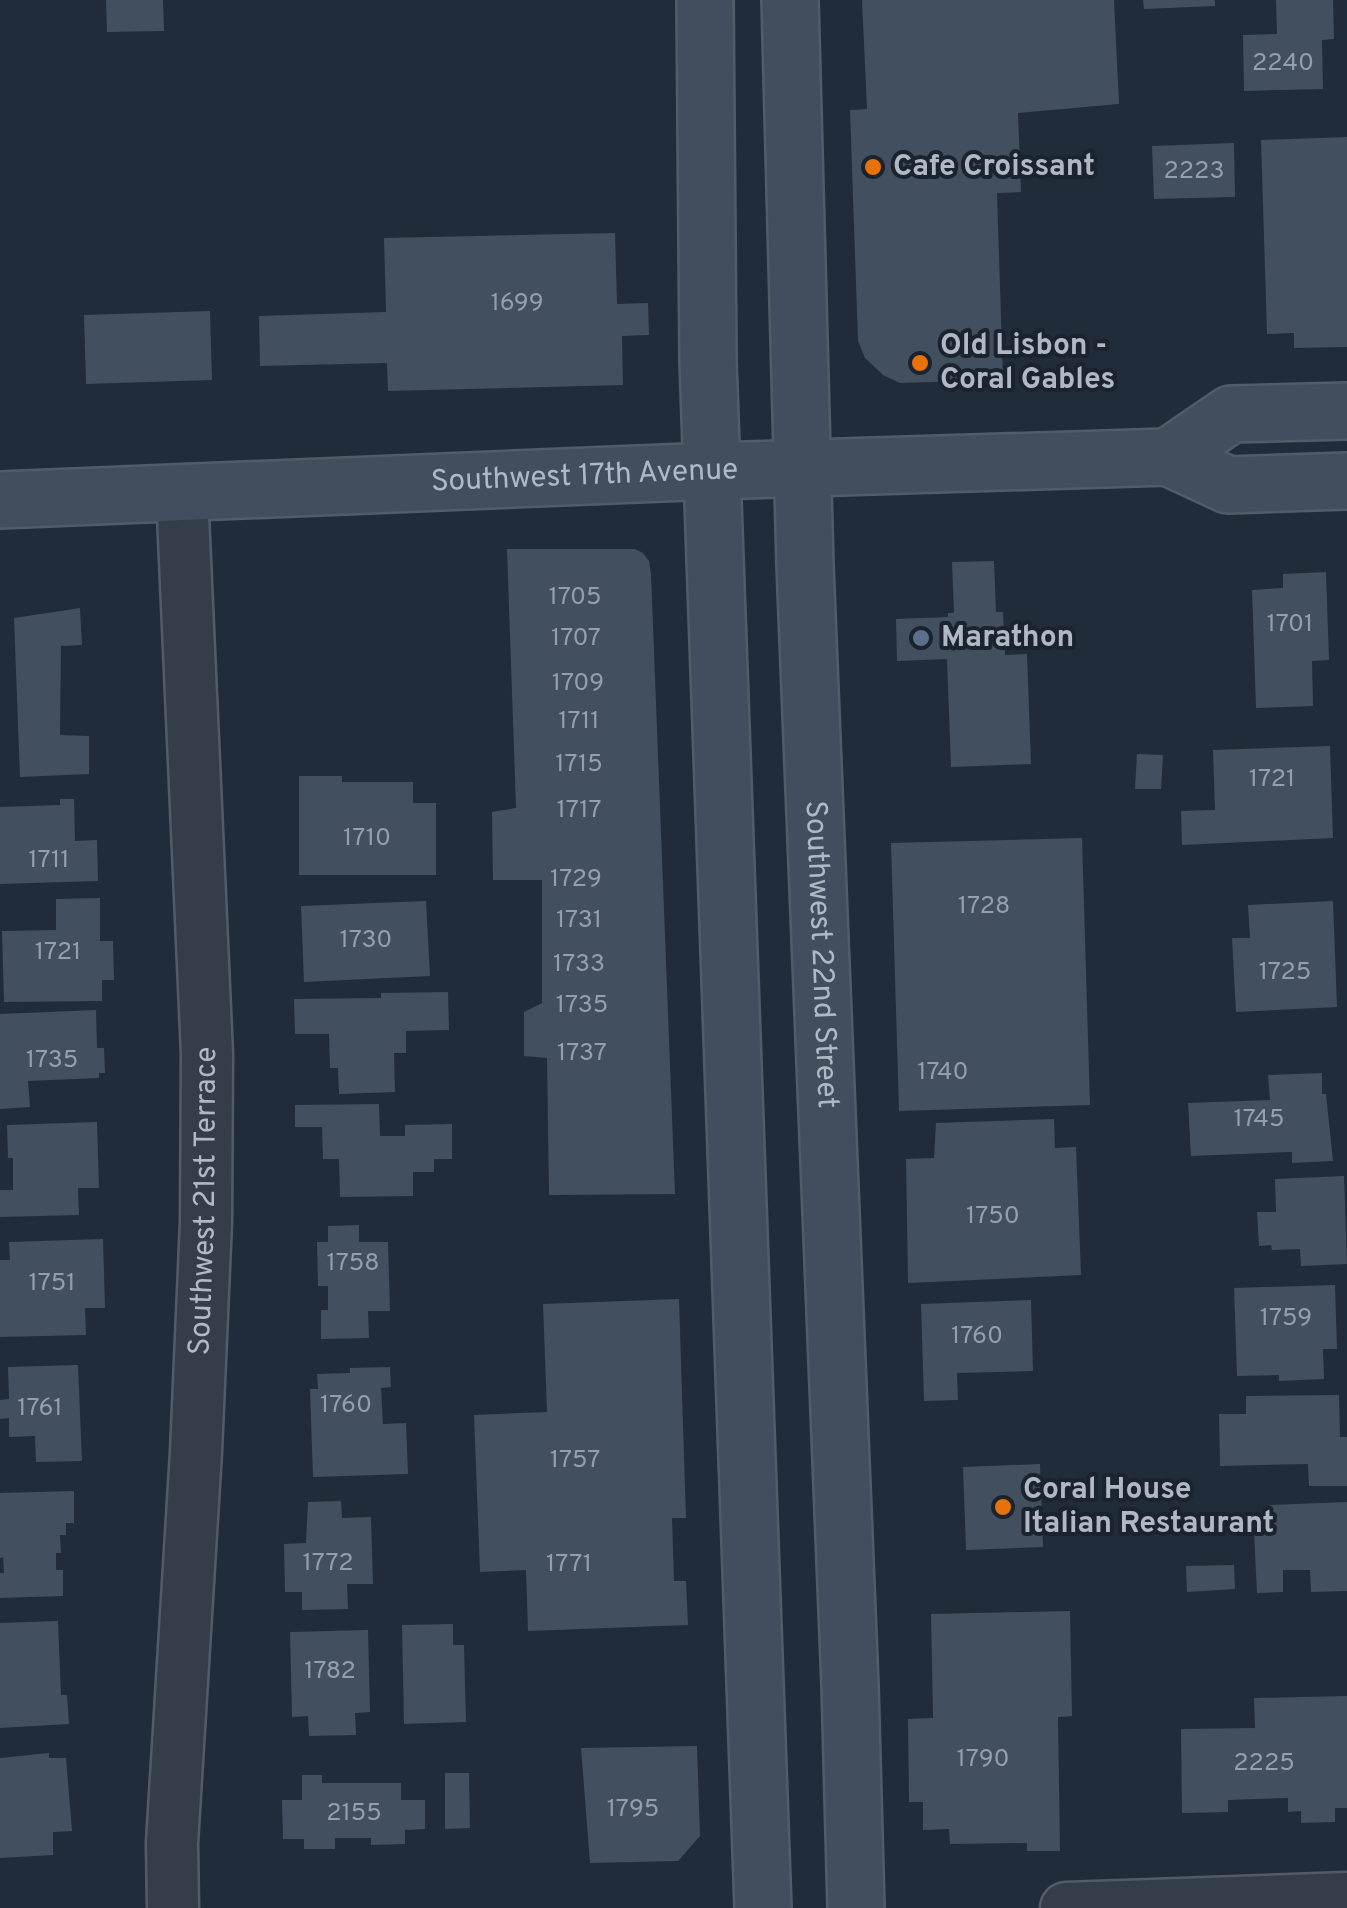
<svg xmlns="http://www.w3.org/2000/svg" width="1347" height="1908" viewBox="0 0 1347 1908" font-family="Overpass,sans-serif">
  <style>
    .building { fill: #414f5e }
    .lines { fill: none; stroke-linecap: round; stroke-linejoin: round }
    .street-casing { stroke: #525c68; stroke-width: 55 }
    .secondary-casing { stroke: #525c68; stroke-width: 60 }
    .street { stroke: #343e4a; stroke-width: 50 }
    .secondary { stroke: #424d5d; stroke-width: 55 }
    .food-dot { fill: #e8710a; stroke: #1a232e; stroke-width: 4 }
    .service-dot { fill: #5c6f8a; stroke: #1a232e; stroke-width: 4 }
    .labels { text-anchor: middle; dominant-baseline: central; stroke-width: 8; stroke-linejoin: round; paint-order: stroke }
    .number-label { font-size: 25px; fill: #949eac }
    .poi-label { font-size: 30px; font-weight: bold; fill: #afb9c6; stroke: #1a232e; text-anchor: start }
    .street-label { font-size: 30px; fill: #afb9c6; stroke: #1a232e }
  </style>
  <rect width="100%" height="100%" fill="#212c3a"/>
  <path class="building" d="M 106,0 L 163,0 L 164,31 L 107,32 Z
    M 862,0 L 1114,0 L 1119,104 L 1018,113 L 1021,192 L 997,193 L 1003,380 L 900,383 L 883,375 L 865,358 L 858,341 L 850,110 L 867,109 Z
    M 1143,0 L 1215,0 L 1215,6 L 1144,9 Z
    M 1276,0 L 1333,0 L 1334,39 L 1322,40 L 1323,89 L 1244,91 L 1243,35 L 1277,34 Z
    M 1347,137 L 1347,347 L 1294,348 L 1294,333 L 1267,334 L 1261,140 Z
    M 1234,143 L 1235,197 L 1154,199 L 1152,146 Z
    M 615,233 L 617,304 L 648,303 L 649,335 L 622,336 L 623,385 L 388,391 L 387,363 L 260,366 L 259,316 L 386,312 L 384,238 Z
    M 210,311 L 212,380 L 86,384 L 84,315 Z
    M 507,549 L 635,549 L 643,553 L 649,561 L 651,574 L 675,1194 L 549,1195 L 547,1058 L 524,1056 L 524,1012 L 542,1003 L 542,880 L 493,880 L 492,812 L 516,808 Z
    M 994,561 L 996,612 L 1003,612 L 1005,655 L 1027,654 L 1031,764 L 951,767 L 947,659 L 897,661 L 896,619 L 948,617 L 948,613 L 954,613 L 952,562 Z
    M 1326,572 L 1329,660 L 1312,661 L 1313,706 L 1256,708 L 1252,590 L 1283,588 L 1283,574 Z
    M 80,608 L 82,645 L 61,646 L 60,735 L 89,736 L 89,774 L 20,777 L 14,618 Z
    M 1330,746 L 1333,838 L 1182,845 L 1181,811 L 1215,810 L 1213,750 Z
    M 1137,754 L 1163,755 L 1161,789 L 1135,789 Z
    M 299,776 L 342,776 L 342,782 L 413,782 L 413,803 L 436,803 L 436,875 L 299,875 Z
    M 60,799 L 74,799 L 75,841 L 97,840 L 98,881 L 0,884 L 0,807 L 60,805 Z
    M 1082,838 L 1090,1105 L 899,1111 L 891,843 Z
    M 100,898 L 100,941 L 113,941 L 114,980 L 102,980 L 102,1001 L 4,1002 L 2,931 L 56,930 L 56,899 Z
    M 426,901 L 430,976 L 304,982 L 301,906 Z
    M 1333,901 L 1337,1007 L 1236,1012 L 1232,938 L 1250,938 L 1248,905 Z
    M 448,992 L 449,1030 L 406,1031 L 406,1053 L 394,1053 L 395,1092 L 339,1094 L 338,1068 L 330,1068 L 329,1034 L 295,1034 L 294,999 L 381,998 L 381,993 Z
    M 96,1010 L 97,1048 L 104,1048 L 105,1073 L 99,1073 L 99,1078 L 28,1081 L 30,1107 L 0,1109 L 0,1014 Z
    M 1322,1073 L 1322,1094 L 1326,1094 L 1333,1161 L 1292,1163 L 1292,1152 L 1191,1156 L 1188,1103 L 1270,1100 L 1268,1075 Z
    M 379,1104 L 380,1136 L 405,1136 L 405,1125 L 452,1124 L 452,1159 L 434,1159 L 434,1172 L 413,1172 L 413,1196 L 340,1197 L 339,1159 L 323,1159 L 322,1127 L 295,1127 L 295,1105 Z
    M 1054,1119 L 1055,1148 L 1076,1147 L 1081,1275 L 908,1283 L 906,1159 L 934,1158 L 936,1123 Z
    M 97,1122 L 99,1188 L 78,1188 L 79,1215 L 0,1217 L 0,1190 L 13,1190 L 13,1158 L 8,1158 L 7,1125 Z
    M 1344,1176 L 1347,1264 L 1301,1266 L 1300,1249 L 1272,1250 L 1271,1245 L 1259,1246 L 1257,1212 L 1276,1212 L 1275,1179 Z
    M 359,1225 L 359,1242 L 388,1242 L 390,1311 L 368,1311 L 369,1338 L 321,1339 L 321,1310 L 328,1310 L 328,1286 L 318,1286 L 317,1242 L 328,1242 L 328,1226 Z
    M 103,1239 L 105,1308 L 85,1308 L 86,1335 L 0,1337 L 0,1260 L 10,1260 L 9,1242 Z
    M 1335,1285 L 1337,1349 L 1323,1349 L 1324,1379 L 1279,1381 L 1279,1375 L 1237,1376 L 1234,1288 Z
    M 679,1299 L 686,1518 L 672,1518 L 674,1581 L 686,1581 L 688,1625 L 528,1631 L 526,1570 L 480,1572 L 474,1415 L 547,1412 L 543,1304 Z
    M 1031,1300 L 1033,1371 L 957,1373 L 958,1400 L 924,1401 L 921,1304 Z
    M 78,1365 L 82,1461 L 36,1462 L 35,1436 L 9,1437 L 9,1418 L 0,1419 L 0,1400 L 9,1399 L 8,1367 Z
    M 390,1367 L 391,1387 L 381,1388 L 383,1424 L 406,1423 L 408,1474 L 313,1477 L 310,1389 L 318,1389 L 317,1374 L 350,1373 L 350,1368 Z
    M 1339,1395 L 1340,1437 L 1347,1437 L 1347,1486 L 1309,1486 L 1308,1464 L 1220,1466 L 1219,1414 L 1246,1414 L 1246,1396 Z
    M 1040,1464 L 1043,1547 L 966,1550 L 963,1467 Z
    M 74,1491 L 74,1523 L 66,1523 L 66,1535 L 60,1535 L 61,1553 L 56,1553 L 56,1570 L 63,1570 L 63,1596 L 0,1598 L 0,1573 L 4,1573 L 3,1557 L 0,1558 L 0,1493 Z
    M 341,1501 L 342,1518 L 371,1517 L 373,1584 L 347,1584 L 348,1609 L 302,1610 L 302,1592 L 285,1592 L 284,1544 L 306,1543 L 308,1502 Z
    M 1347,1502 L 1347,1591 L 1311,1592 L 1310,1570 L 1283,1570 L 1283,1592 L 1257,1593 L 1254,1532 L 1270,1531 L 1269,1505 Z
    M 1234,1565 L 1235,1589 L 1187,1592 L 1186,1566 Z
    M 1070,1611 L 1072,1716 L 1058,1717 L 1060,1851 L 1027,1851 L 1027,1843 L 950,1844 L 949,1829 L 923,1830 L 923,1802 L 909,1802 L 908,1719 L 933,1718 L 931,1614 Z
    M 58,1621 L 61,1695 L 67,1695 L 69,1724 L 0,1728 L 0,1623 Z
    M 453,1624 L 453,1645 L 464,1645 L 466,1722 L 404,1724 L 402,1625 Z
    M 368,1630 L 370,1712 L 355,1713 L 356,1735 L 309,1736 L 308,1716 L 292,1717 L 290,1632 Z
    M 1347,1696 L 1347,1808 L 1335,1808 L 1335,1822 L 1301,1823 L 1301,1811 L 1288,1812 L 1288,1798 L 1228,1800 L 1228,1812 L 1182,1813 L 1181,1729 L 1255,1728 L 1254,1698 Z
    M 697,1746 L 700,1836 L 678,1861 L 590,1863 L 581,1748 Z
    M 49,1753 L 49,1758 L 66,1758 L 72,1831 L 53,1832 L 53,1855 L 0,1858 L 0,1758 Z
    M 445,1773 L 469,1773 L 470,1828 L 445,1829 Z
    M 302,1775 L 322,1775 L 322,1783 L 401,1783 L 401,1800 L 425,1800 L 425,1829 L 405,1830 L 405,1844 L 371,1845 L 371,1838 L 335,1838 L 335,1849 L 304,1849 L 304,1839 L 283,1839 L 282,1800 L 302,1800 Z"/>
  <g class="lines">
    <defs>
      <g id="street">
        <path id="s1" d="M 173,1908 L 172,1843 L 196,1452 L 206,1222 L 207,1054 L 182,493"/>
        <path d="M 1066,1908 L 1347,1898"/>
      </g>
      <g id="secondary">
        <path d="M 705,0 L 708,361 L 763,1908"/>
        <path id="s2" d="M 790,0 L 805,565 L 850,1685 L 856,1908"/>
        <path d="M 1168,457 L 1231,414 L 1347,411"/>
        <path id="s3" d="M 0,500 L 712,471 L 1168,457 L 1228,485 L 1347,481"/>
      </g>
    </defs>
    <use href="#street" class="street-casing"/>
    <use href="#secondary" class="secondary-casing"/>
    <use href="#street" class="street"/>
    <use href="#secondary" class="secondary"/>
  </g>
  <g class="food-dot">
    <circle cx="873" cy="167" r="10"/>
    <circle cx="920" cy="363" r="10"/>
    <circle cx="1003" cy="1507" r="10"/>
  </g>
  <circle class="service-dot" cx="921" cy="638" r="10"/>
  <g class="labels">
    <g class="number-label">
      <text x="1283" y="64">2240</text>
      <text x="1194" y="172">2223</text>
      <text x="517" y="304">1699</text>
      <text x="575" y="598">1705</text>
      <text x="1290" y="625">1701</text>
      <text x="576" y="639">1707</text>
      <text x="578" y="684">1709</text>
      <text x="579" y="722">1711</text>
      <text x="579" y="765">1715</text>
      <text x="1272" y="780">1721</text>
      <text x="579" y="811">1717</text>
      <text x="367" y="839">1710</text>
      <text x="49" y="861">1711</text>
      <text x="576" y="880">1729</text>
      <text x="984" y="907">1728</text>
      <text x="579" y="921">1731</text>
      <text x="366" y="941">1730</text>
      <text x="58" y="953">1721</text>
      <text x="579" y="965">1733</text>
      <text x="1285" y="973">1725</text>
      <text x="582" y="1006">1735</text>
      <text x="582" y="1054">1737</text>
      <text x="52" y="1061">1735</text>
      <text x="943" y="1073">1740</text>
      <text x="1259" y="1120">1745</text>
      <text x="993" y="1217">1750</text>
      <text x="353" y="1264">1758</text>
      <text x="52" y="1284">1751</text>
      <text x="1286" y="1319">1759</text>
      <text x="977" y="1337">1760</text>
      <text x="346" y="1406">1760</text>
      <text x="40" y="1409">1761</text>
      <text x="575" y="1461">1757</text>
      <text x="328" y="1564">1772</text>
      <text x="569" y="1565">1771</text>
      <text x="330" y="1672">1782</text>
      <text x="983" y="1760">1790</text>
      <text x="1264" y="1764">2225</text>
      <text x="633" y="1810">1795</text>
      <text x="354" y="1814">2155</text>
    </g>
    <g class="poi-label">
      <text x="893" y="167">Cafe Croissant</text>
      <text x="940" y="346">Old Lisbon -<tspan x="940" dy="34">Coral Gables</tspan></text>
      <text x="941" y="638">Marathon</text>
      <text x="1023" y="1490">Coral House<tspan x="1023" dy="34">Italian Restaurant</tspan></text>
    </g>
    <g class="street-label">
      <text stroke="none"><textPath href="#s3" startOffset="585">Southwest 17th Avenue</textPath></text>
      <text stroke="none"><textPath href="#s2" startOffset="955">Southwest 22nd Street</textPath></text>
      <text stroke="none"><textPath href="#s1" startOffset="708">Southwest 21st Terrace</textPath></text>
    </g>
  </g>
</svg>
